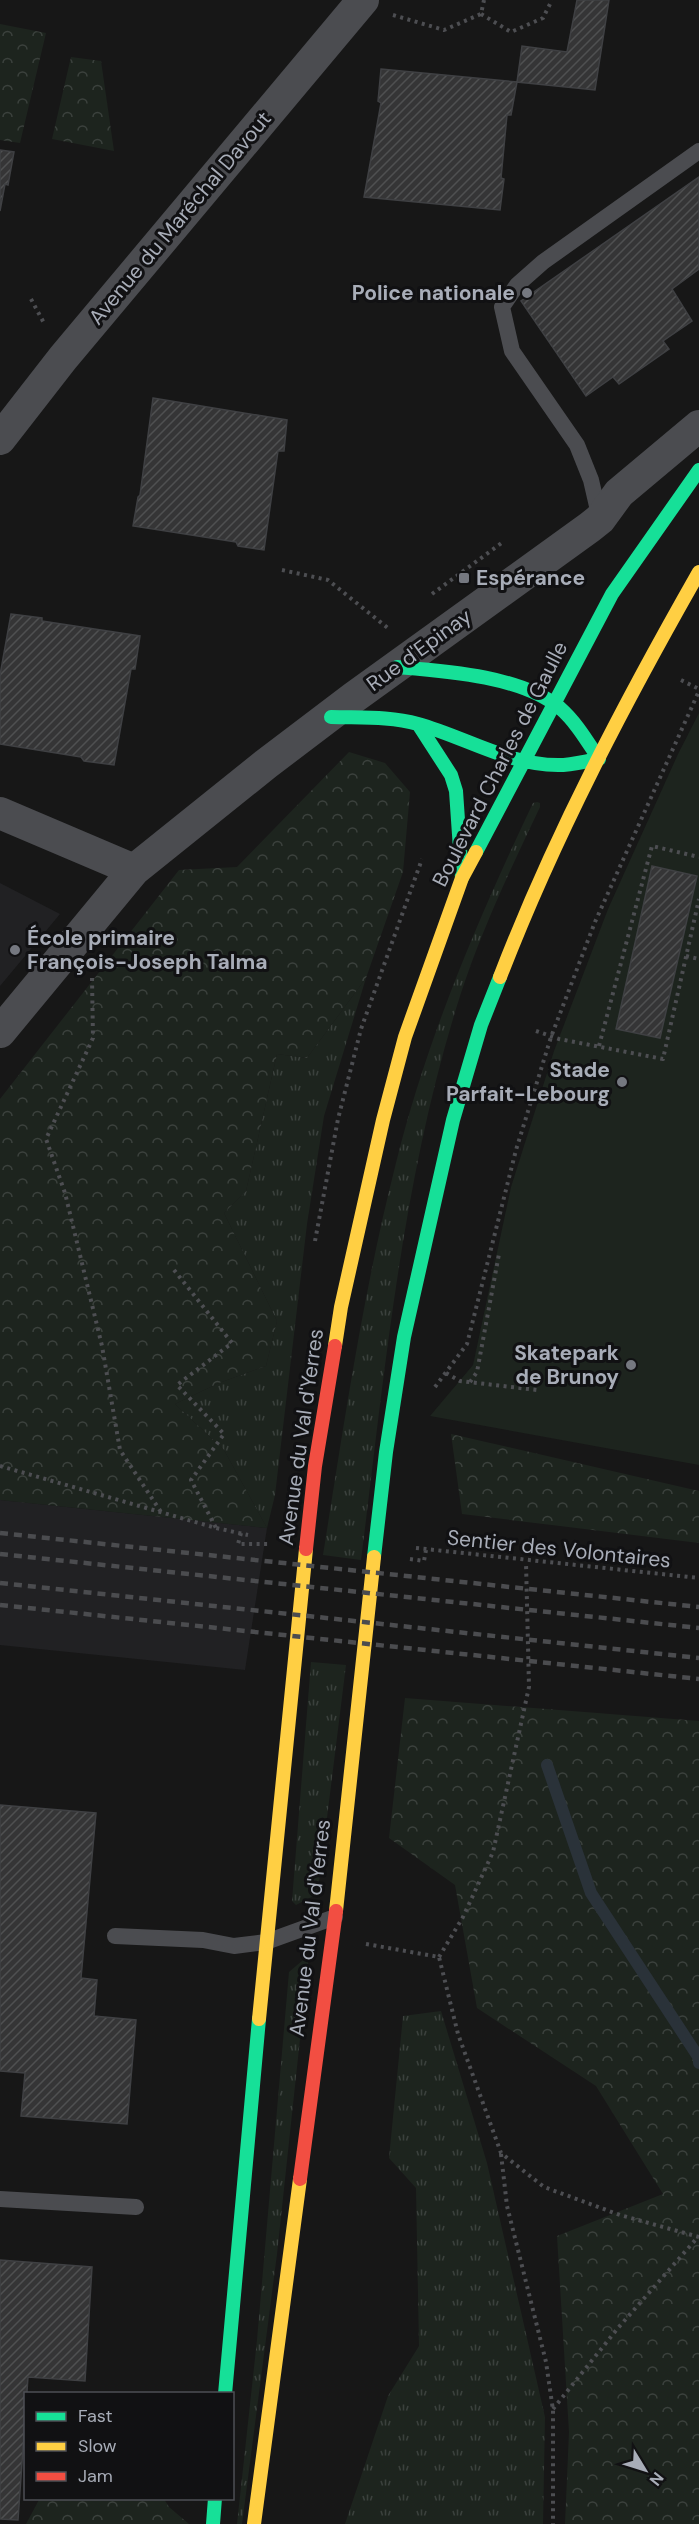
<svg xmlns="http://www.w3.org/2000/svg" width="699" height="2524" viewBox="0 0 699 2524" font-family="'DM Sans',sans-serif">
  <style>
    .built { fill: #212123 }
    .grass { fill: url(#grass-tufts) }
    .forest { fill: url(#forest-crowns) }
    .garden { fill: #1d241e }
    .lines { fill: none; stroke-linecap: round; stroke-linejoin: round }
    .stream { stroke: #2a3239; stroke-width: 12 }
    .building { fill: url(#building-hatch); stroke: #3f4043; stroke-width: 1.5 }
    .path { stroke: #4d4e52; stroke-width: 4; stroke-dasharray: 3 4.5; stroke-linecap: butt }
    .lane { stroke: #4b4c50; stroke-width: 16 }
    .street { stroke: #4b4c50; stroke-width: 32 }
    .fast { stroke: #16e098; stroke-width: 14 }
    .slow { stroke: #ffcf43; stroke-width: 14 }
    .jam { stroke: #f24e42; stroke-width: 14 }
    .rail { stroke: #4b4c4f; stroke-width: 4.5; stroke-dasharray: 8 6; stroke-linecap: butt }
    .poi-dot { fill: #757880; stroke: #111113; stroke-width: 2 }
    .labels { text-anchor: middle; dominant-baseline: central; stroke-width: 6; stroke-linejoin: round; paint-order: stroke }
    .street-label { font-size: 21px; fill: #a8adb8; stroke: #111113 }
    .poi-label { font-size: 21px; font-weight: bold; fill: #a8adb8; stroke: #111113; text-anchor: end }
  </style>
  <defs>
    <pattern id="grass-tufts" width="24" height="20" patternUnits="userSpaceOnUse" patternTransform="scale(1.5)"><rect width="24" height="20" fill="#1d241e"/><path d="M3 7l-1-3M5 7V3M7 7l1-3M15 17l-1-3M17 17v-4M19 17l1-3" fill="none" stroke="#3b413d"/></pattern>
    <pattern id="forest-crowns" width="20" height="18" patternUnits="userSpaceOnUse" patternTransform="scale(1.5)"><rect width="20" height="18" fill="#1d241e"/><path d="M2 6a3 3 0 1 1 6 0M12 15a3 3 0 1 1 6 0" fill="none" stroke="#3b413d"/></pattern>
    <pattern id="building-hatch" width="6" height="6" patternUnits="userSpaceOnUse" patternTransform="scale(1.5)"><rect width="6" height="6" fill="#353536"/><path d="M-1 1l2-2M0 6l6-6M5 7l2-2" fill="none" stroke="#4f5051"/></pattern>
  </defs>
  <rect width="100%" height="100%" fill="#171717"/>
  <path class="built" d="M 0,883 L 60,914 L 0,986 Z
    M 0,1500 L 267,1528 L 245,1670 L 0,1645 Z"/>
  <path class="grass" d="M 537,802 L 540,803 L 540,807 C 511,868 481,931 460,996 C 402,1178 385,1370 361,1560 L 323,1555 C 344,1424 363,1292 396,1163 C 427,1038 478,919 533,803 Z
    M 366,978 L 324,1116 L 307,1224 L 275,1495 L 267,1528 L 224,1450 L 175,1404 L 219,1383 L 266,1366 L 277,1321 L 224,1213 L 246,1191 L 277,1054 L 307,1058 Z
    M 311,1662 L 346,1665 L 318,1890 L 317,1894 L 296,1905 L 292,1901 Z
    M 309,1955 L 277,2254 L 242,2524 L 237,2524 L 257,2340 L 289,1972 Z
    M 441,2011 L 487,2163 L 545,2417 L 543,2524 L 345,2524 L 388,2396 L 419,2346 L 416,2188 L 389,2158 L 403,2016 Z"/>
  <path class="forest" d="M 0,24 L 46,33 L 20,143 L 0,140 Z
    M 71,57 L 101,61 L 114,151 L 52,139 Z
    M 349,752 L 385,763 L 410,792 L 403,872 L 366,978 L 307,1058 L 277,1054 L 246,1191 L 224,1213 L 277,1321 L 266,1366 L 219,1383 L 175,1404 L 224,1450 L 267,1528 L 0,1500 L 0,1099 L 179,870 L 237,867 Z
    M 451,1434 L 699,1491 L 699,1543 L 462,1514 Z
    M 405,1698 L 699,1721 L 699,2524 L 565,2524 L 569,2432 L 557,2236 L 663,2194 L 596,2086 L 477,2008 L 455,1885 L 389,1838 Z
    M 40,2498 L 164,2499 L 169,2507 L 189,2524 L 26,2524 Z"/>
  <path class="garden" d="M 699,713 L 699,1465 L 430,1416 L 473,1365 L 511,1187 L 554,1051 L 608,909 L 678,754 Z"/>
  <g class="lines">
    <path class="stream" d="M 547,1765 L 591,1893 L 699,2058 L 699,2063"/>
  </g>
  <path class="building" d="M 577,0 L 609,0 L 595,90 L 517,82 L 522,46 L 567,52 Z
    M 381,69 L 517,82 L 511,115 L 507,115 L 501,178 L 504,179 L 500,210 L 364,197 L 381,103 L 378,101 Z
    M 0,150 L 14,152 L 8,185 L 5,184 L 0,211 Z
    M 699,177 L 699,269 L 672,289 L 692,321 L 663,341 L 669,349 L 619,384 L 613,377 L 586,396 L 521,301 Z
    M 153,398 L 287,420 L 284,451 L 278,451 L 264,550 L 238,546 L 236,542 L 133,526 L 138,497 L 140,495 Z
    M 11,614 L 42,618 L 42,621 L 140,636 L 135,669 L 131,669 L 114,765 L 84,761 L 81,757 L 0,744 L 0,675 Z
    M 652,866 L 697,876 L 660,1038 L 616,1029 Z
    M 0,1805 L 96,1813 L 81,1978 L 97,1980 L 94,2016 L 136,2020 L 127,2124 L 21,2116 L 25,2073 L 0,2071 Z
    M 0,2260 L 92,2267 L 85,2381 L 28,2377 L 18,2520 L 0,2519 Z"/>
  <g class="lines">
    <path class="path" d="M 481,14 L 511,32 L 543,18 L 552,0
      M 393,15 L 444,30 L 481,14 L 484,0
      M 31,299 L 45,325
      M 282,570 L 328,580 L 389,629
      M 432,594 L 503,542
      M 681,680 L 699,689
      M 686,956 L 699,959
      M 92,978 L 93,1038 L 46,1139 L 65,1193 L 102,1346 L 120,1450 L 161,1512
      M 536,1031 L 559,1039 L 663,1059 L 699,899
      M 599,1046 L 652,846 L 699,857
      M 315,1241 L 338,1119 L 361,1029 L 422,859
      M 174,1270 L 232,1343 L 177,1385 L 224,1434 L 191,1480 L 216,1528
      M 446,1373 L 460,1381 L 537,1390
      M 470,1382 L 477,1372 L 499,1254
      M 435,1387 L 467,1344 L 516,1150 L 551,1037 L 595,922 L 699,691
      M 0,1466 L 216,1528 L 248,1535
      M 241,1533 L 238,1544 L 269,1544 L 269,1542
      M 416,1548 L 699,1578
      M 410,1559 L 424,1561 L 426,1550
      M 366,1944 L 439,1957 L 458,2034 L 501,2153 L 544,2187 L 620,2215 L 699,2237
      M 439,1957 L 463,1917 L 493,1852 L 529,1687 L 526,1562
      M 501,2154 L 507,2206 L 546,2362 L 553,2410 L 553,2524
      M 553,2409 L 618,2328 L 698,2237"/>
    <path class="lane" d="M 600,519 L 591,480 L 577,445 L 512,351 L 502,307 L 517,285 L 543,262 L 699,151
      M 115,1936 L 203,1940 L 234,1946 L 266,1942 L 335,1917
      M 0,2199 L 136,2207"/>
    <path class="street" d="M 0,439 L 63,358 L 363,0
      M 0,813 L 134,870
      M 0,1032 L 134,870 L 266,764 L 353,698 L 590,527 L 600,519 L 619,493 L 699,426"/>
    <path class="fast" d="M 397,667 C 446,671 521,676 560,708 C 576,722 587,741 599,759
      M 331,717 C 360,718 390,716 418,724 C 465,737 508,765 558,765 C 572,765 586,761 599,759
      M 418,724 L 451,775 L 456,791 L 462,878
      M 476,852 L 612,594 L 699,470
      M 374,1557 L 386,1452 L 404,1337 L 453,1120 L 481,1025 L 500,977
      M 225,2394 L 259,2019
      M 213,2524 L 215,2498"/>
    <path class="slow" d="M 500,977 C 554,837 625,702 699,572
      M 335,1346 L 341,1307 L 383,1120 L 405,1037 L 462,878 L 476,852
      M 336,1911 L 374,1557
      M 259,2019 L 306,1549
      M 254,2524 L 300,2179"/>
    <path class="jam" d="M 306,1549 L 315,1466 L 335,1346
      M 300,2179 L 336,1911"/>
    <path class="rail" d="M 0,1533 L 699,1607
      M 0,1554 L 699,1628
      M 0,1583 L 699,1658
      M 0,1605 L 699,1679"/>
  </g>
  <g class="poi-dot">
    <circle cx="527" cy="293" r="6"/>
    <rect x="458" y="572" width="12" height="12" rx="3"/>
    <circle cx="15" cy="950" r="6"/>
    <circle cx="622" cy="1082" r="6"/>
    <circle cx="631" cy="1365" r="6"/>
  </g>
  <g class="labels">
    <g class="street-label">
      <text transform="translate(180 218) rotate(-50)">Avenue du Maréchal Davout</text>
      <text transform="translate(419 650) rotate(-36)">Rue d'Epinay</text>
      <text transform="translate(500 764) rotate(-63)">Boulevard Charles de Gaulle</text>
      <text transform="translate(301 1437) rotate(-82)">Avenue du Val d'Yerres</text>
      <text transform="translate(559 1549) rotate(6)">Sentier des Volontaires</text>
      <text transform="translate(310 1928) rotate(-83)">Avenue du Val d'Yerres</text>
    </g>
    <g class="poi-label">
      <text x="515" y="293">Police nationale</text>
      <text x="476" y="578" text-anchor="start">Espérance</text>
      <text x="27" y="938" text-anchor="start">École primaire<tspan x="27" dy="24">François-Joseph Talma</tspan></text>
      <text x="610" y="1070">Stade<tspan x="610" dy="24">Parfait-Lebourg</tspan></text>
      <text x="619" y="1353">Skatepark<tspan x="619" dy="24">de Brunoy</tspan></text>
    </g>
  </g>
  <rect x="24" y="2392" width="210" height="108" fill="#111113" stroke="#4d4f55" stroke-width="1.5"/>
  <rect x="36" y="2412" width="30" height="9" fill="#16e098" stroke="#4d4f55" stroke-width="1.5"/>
  <text x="78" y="2422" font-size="18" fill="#a8adb8">Fast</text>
  <rect x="36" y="2442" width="30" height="9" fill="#ffcf43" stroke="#4d4f55" stroke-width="1.5"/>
  <text x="78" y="2452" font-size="18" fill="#a8adb8">Slow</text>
  <rect x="36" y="2472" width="30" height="9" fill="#f24e42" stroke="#4d4f55" stroke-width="1.5"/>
  <text x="78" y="2482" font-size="18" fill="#a8adb8">Jam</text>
  <g transform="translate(645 2470) rotate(128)" stroke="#111113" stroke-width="4.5" paint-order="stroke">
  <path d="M0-4.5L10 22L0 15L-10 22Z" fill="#a8adb8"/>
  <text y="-9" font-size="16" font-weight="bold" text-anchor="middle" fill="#a8adb8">N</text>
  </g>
</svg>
